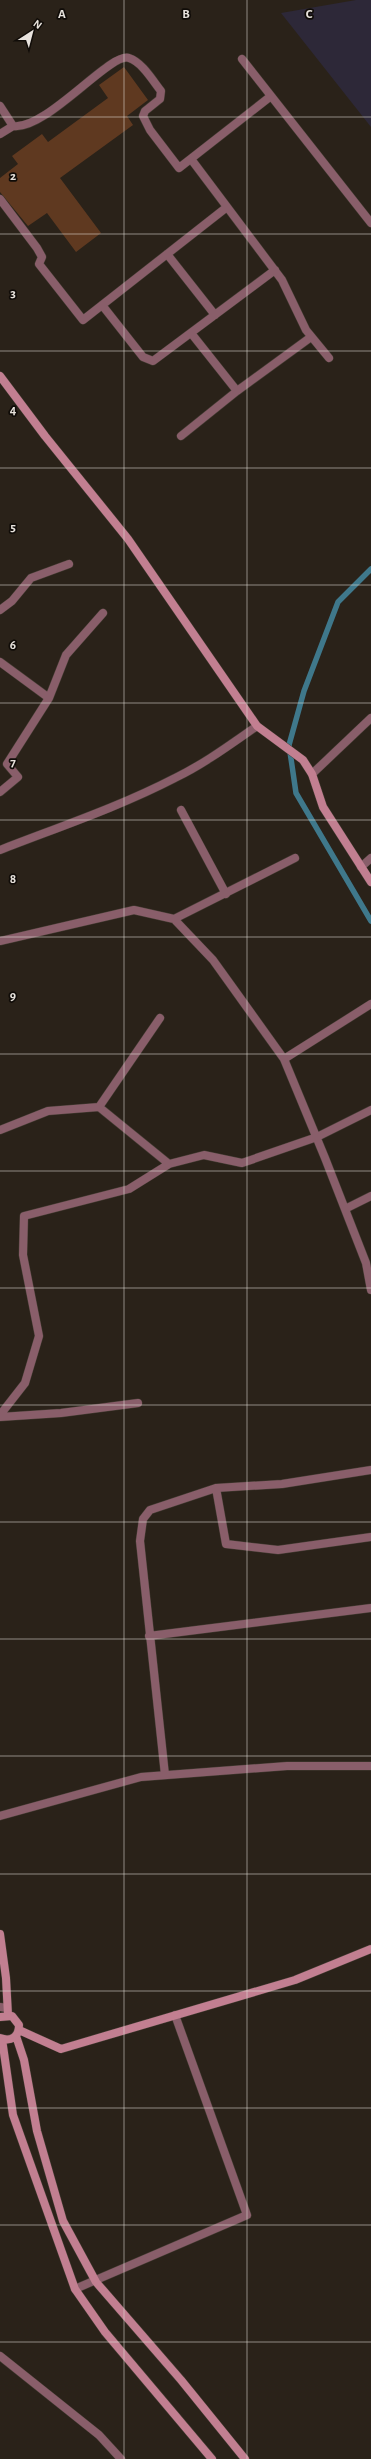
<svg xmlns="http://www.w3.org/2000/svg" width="371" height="2459" viewBox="0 0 371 2459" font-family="'Alegreya Sans',sans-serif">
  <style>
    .industrial { fill: #2d2838 }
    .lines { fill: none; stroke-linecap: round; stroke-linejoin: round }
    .stream { stroke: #3f788b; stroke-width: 5.5 }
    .building { fill: #5f3920 }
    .lane-casing { stroke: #453d34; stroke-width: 9 }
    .street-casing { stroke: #453d34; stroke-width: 9 }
    .secondary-casing { stroke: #453d34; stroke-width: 9 }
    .lane { stroke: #895e6a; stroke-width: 8 }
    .street { stroke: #895e6a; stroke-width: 8 }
    .secondary { stroke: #c27f91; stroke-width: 8 }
    .grid { fill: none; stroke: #e8e3dd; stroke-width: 1; stroke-opacity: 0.55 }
    .grid-label { font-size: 13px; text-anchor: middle; font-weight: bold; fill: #e8e3dd; stroke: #100c08; stroke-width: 3.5; stroke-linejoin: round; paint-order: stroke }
  </style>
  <rect width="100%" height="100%" fill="#2a2219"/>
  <path class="industrial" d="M 356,0 L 371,0 L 371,127 L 281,13 Z"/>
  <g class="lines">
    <path class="stream" d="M 371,569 L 338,602 L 304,691 L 289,745 L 296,793 L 371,921"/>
  </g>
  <path class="building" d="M 124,67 L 148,100 L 127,116 L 133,125 L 60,178 L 101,233 L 76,252 L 47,213 L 28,226 L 0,192 L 0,178 L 18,164 L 12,156 L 42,134 L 48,142 L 108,98 L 99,85 Z"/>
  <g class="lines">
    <defs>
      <path id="lane" d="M 242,59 L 371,223
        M 0,106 L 13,126 C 46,131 111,51 129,58 C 142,62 153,81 161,91 L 160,99 L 145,111 L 143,116 L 150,130 L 179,168 L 271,96
        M 0,134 L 13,126
        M 191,159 L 282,280 L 306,330 L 329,358
        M 0,199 L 37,248 L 42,257 L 39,264 L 83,320 L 227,207
        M 167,254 L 215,315
        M 102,305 L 143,357 L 153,361 L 275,270
        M 191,333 L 237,391 L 311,337
        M 181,436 L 237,391"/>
      <path id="street" d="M 0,610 L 12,601 L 31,578 L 69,564
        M 0,662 L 49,698 L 7,764 L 18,777 L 0,792
        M 49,698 L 66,655 L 103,613
        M 312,774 L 371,718
        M 181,810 L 226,894
        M 0,850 C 59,827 119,807 175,778 C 204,764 231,744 257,726
        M 361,867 L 371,858
        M 174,919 L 295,858
        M 0,941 L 134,910 L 174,919 L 213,960 L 284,1059 L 371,1004
        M 284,1059 L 325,1158 L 366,1263 L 371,1290
        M 99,1107 L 160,1018
        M 0,1130 L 48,1111 L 99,1107 L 169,1164 L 204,1155 L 242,1163 L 317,1137 L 371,1110
        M 345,1209 L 371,1196
        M 0,1415 L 25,1383 L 39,1336 L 23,1255 L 24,1216 L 129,1189 L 169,1164
        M 0,1417 L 61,1413 L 138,1403
        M 216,1488 L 226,1544 L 278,1550 L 371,1537
        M 149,1636 L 371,1608
        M 165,1775 L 140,1541 L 143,1519 L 150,1510 L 216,1488 L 282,1484 L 371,1470
        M 0,1816 L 141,1777 L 287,1766 L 371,1766
        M 0,2007 L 7,2008
        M 75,2289 L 247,2215 L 175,2015
        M 0,2356 L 99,2435 L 121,2459"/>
      <path id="secondary" d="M 0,376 L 45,436 L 128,539 L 257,726 L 303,760 L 312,774 L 323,807 L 371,882
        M 0,1934 L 6,1978 L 8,2015
        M 0,2017 L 12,2016 L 19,2025 C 19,2037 11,2042 0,2038
        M 19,2030 L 61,2049 L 295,1980 L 371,1949
        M 16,2036 L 24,2060 L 37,2131 L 63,2221 L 96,2282 L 181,2380 L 245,2459
        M 2,2039 L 13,2115 L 75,2289 L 105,2332 L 212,2459"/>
    </defs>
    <use href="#lane" class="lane-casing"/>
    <use href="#street" class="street-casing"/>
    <use href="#secondary" class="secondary-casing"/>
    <use href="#lane" class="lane"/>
    <use href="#street" class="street"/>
    <use href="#secondary" class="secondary"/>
  </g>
  <path class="grid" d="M 124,0 L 124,2459M 247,0 L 247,2459M 0,117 L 371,117M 0,234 L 371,234M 0,351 L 371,351M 0,468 L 371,468M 0,585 L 371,585M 0,703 L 371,703M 0,820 L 371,820M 0,937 L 371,937M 0,1054 L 371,1054M 0,1171 L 371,1171M 0,1288 L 371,1288M 0,1405 L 371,1405M 0,1522 L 371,1522M 0,1639 L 371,1639M 0,1756 L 371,1756M 0,1874 L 371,1874M 0,1991 L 371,1991M 0,2108 L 371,2108M 0,2225 L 371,2225M 0,2342 L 371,2342"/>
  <g class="grid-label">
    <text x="62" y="18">A</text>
    <text x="186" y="18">B</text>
    <text x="309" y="18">C</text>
    <text x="13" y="180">2</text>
    <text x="13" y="297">3</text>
    <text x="13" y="414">4</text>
    <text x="13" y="531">5</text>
    <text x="13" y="649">6</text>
    <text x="13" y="766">7</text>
    <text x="13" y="883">8</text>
    <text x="13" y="1000">9</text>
  </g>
  <g transform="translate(32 32) rotate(36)" stroke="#100c08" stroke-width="3" paint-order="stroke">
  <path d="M0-3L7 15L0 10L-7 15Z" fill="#e8e3dd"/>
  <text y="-6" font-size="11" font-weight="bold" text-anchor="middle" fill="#e8e3dd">N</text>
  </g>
</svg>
